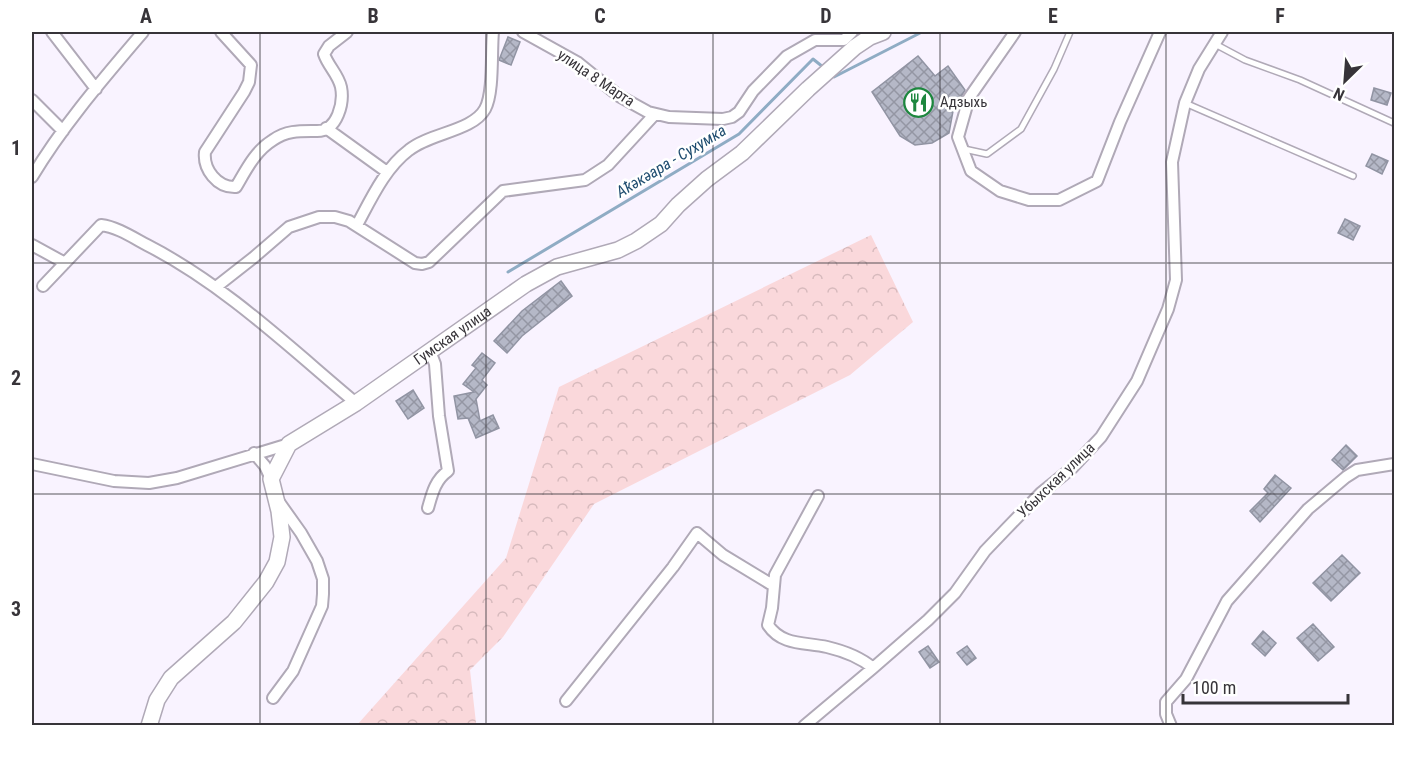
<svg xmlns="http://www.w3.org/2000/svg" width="1426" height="757" viewBox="0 0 1426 757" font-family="'Roboto Condensed',sans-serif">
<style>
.forest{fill:url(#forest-crowns)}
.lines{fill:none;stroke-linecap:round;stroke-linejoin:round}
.stream{stroke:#8facc4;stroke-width:3}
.building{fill:url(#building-cross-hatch);stroke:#9194a3;stroke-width:1.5}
.lane-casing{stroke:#b0a9b7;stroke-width:8}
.street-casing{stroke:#b0a9b7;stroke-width:14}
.secondary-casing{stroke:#b0a9b7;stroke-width:18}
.lane{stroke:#fff;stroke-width:5}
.street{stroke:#fff;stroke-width:10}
.secondary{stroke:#fff;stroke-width:15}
.grid{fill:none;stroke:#373439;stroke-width:1.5;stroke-opacity:0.55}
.labels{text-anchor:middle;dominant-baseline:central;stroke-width:5;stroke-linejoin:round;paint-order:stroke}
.street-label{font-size:15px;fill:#373439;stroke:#fff}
.poi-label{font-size:15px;fill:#373439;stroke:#fff;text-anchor:start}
.water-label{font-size:16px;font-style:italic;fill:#1e4c6f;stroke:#fff}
.neatline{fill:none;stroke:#373439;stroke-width:2}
.grid-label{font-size:20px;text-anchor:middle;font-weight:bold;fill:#373439}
</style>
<defs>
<pattern id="forest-crowns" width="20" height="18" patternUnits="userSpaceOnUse" patternTransform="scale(1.5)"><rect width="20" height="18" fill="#fad8db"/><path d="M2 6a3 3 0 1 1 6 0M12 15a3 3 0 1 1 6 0" fill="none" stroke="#d7babd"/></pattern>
<pattern id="building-cross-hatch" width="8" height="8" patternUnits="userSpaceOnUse" patternTransform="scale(1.5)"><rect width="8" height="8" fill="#b5b8c7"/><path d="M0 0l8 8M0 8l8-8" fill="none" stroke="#9496a3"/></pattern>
</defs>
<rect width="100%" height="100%" fill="#f9f3ff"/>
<path class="forest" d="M871,235l42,87 -63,53 -256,129 -91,133 -33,33 6,53 -2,2h-117l149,-167 53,-171z"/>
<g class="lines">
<path class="stream" d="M831,74l3,3 88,-45
M508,272l231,-138 74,-75 10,8"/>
</g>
<path class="building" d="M508,37l12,5 -9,23 -12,-5z
M918,56l17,20 13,-10 17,24 -12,21 -4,22 -17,10 -17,2 -15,-9 -28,-44z
M1374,88l17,5 -4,12 -16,-5z
M1372,154l16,7 -6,13 -16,-8z
M1345,219l15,7 -7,14 -15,-7z
M561,281l11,15 -50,40 -15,17 -13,-12 28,-30z
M482,353l13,10 -13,17 5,5 -11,14 4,22 13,-6 6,13 -23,10 -8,-20 -10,1 -4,-23 20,-4 -11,-8 13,-16 -4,-3z
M413,390l11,18 -16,11 -12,-18z
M1346,445l11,11 -14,14 -11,-10z
M1275,475l16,13 -31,34 -10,-11 18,-18 -4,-4z
M1342,555l18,18 -29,28 -18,-18z
M1313,624l21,23 -16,14 -21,-23z
M1263,631l13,12 -11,13 -13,-12z
M928,646l11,16 -9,6 -11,-16z
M967,646l9,12 -9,7 -10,-12z"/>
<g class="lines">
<defs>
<path id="lane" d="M1215,44l30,16 55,20 94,43
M1185,103l168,73
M964,149l23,5 34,-25 33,-60 16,-37"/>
<path id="street" d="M52,32l44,57
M221,32l30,33 -2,17 -5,10 -39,60c-2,17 12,36 31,35 10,-17 19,-36 37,-47 14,-10 28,-9 44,-9 21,0 27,-29 24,-44 -3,-13 -13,-21 -17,-33l5,-8 18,-14
M523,32l54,30 42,34 29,16 21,5 54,2 9,-2 7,-5 14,-21 34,-35 28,-16h29l8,-8
M1015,32l-46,66 -11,39 13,34 29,20 29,9h30l38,-19 23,-59 40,-90
M32,100l31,31
M326,128l61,44
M32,177c31,-52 72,-99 111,-145
M357,225c14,-26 28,-57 52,-75 21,-17 64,-19 76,-41 9,-16 6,-58 8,-77
M32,245l33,18
M43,286l58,-61c16,2 31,12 46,20 78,40 142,102 209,158
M216,287l37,-29 36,-31 30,-10h16l14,4 66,42 7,1 7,-2 74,-71 82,-11 23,-15 47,-51
M254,453l11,13 6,13
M32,464l82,17 35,2 28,-5 112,-34
M818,496l-43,79 -3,33 -4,17c14,21 37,17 59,22 17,4 33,10 46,21
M428,508c4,-14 7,-28 20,-37l-9,-55 -4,-52 -5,-13
M273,698l20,-27 29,-65 1,-12v-15l-6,-18 -16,-28 -22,-31
M566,701l107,-134 24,-34 26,22 51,31
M804,726l69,-58 55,-48 27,-27 30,-42 22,-23 34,-35 31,-25 29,-31 36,-56 31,-72 8,-29 -4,-118 13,-59 14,-34 23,-37
M1171,726l-5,-12v-12l20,-23 41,-78 81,-92 38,-32 11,-7 37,-6"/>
<g id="secondary">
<path id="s1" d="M149,726l8,-26 14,-22 63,-56 32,-40 11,-20 5,-25 -3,-26 -8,-32 18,-35 67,-41 170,-119 31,-17 61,-17 18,-9 25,-17 17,-19 29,-26 35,-26 66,-64 47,-42 15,-10 13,-5"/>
</g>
</defs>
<use href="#lane" class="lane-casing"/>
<use href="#street" class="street-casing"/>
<use href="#secondary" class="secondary-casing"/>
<use href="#lane" class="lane"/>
<use href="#street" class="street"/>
<use href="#secondary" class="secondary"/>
</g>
<path class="grid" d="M260,32v694M486,32v694M713,32v694M940,32v694M1166,32v694M32,263h1362M32,494h1362"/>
<defs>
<symbol id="restaurant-ring" viewBox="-11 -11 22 22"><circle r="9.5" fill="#fff" stroke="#1d873e" stroke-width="1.5"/><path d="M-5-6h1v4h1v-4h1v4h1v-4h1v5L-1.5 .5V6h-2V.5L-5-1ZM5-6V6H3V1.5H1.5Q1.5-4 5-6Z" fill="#1d873e"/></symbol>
</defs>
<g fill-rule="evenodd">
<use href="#restaurant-ring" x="902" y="86" width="33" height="33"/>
</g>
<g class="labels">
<g class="street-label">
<text transform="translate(596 78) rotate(34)">улица 8 Марта</text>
<text stroke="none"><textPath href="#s1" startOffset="532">Гумская улица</textPath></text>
<text transform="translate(1056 480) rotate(-44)">Убыхская улица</text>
</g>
<g class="poi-label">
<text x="940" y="102">Адзыхь</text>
</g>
<g class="water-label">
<text transform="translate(671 161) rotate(-31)">Аҟәкәара - Сухумка</text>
</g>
</g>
<rect width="1426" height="757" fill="none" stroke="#ffffff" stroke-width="66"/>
<g transform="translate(1345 81) rotate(205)" stroke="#ffffff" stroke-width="4.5" paint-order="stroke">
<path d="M0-4.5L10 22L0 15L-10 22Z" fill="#373439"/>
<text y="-9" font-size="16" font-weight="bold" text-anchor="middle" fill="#373439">N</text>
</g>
<path d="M1183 694v9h165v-9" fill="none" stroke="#373439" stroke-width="3"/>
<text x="1192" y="694" font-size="18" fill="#373439" stroke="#ffffff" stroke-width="4.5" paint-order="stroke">100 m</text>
<rect x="33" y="33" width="1360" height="691" class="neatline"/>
<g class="grid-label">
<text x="146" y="23">A</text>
<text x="373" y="23">B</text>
<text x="600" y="23">C</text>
<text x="826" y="23">D</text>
<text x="1053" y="23">E</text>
<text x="1280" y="23">F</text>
<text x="16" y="155">1</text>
<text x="16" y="385">2</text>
<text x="16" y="616">3</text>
</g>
</svg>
